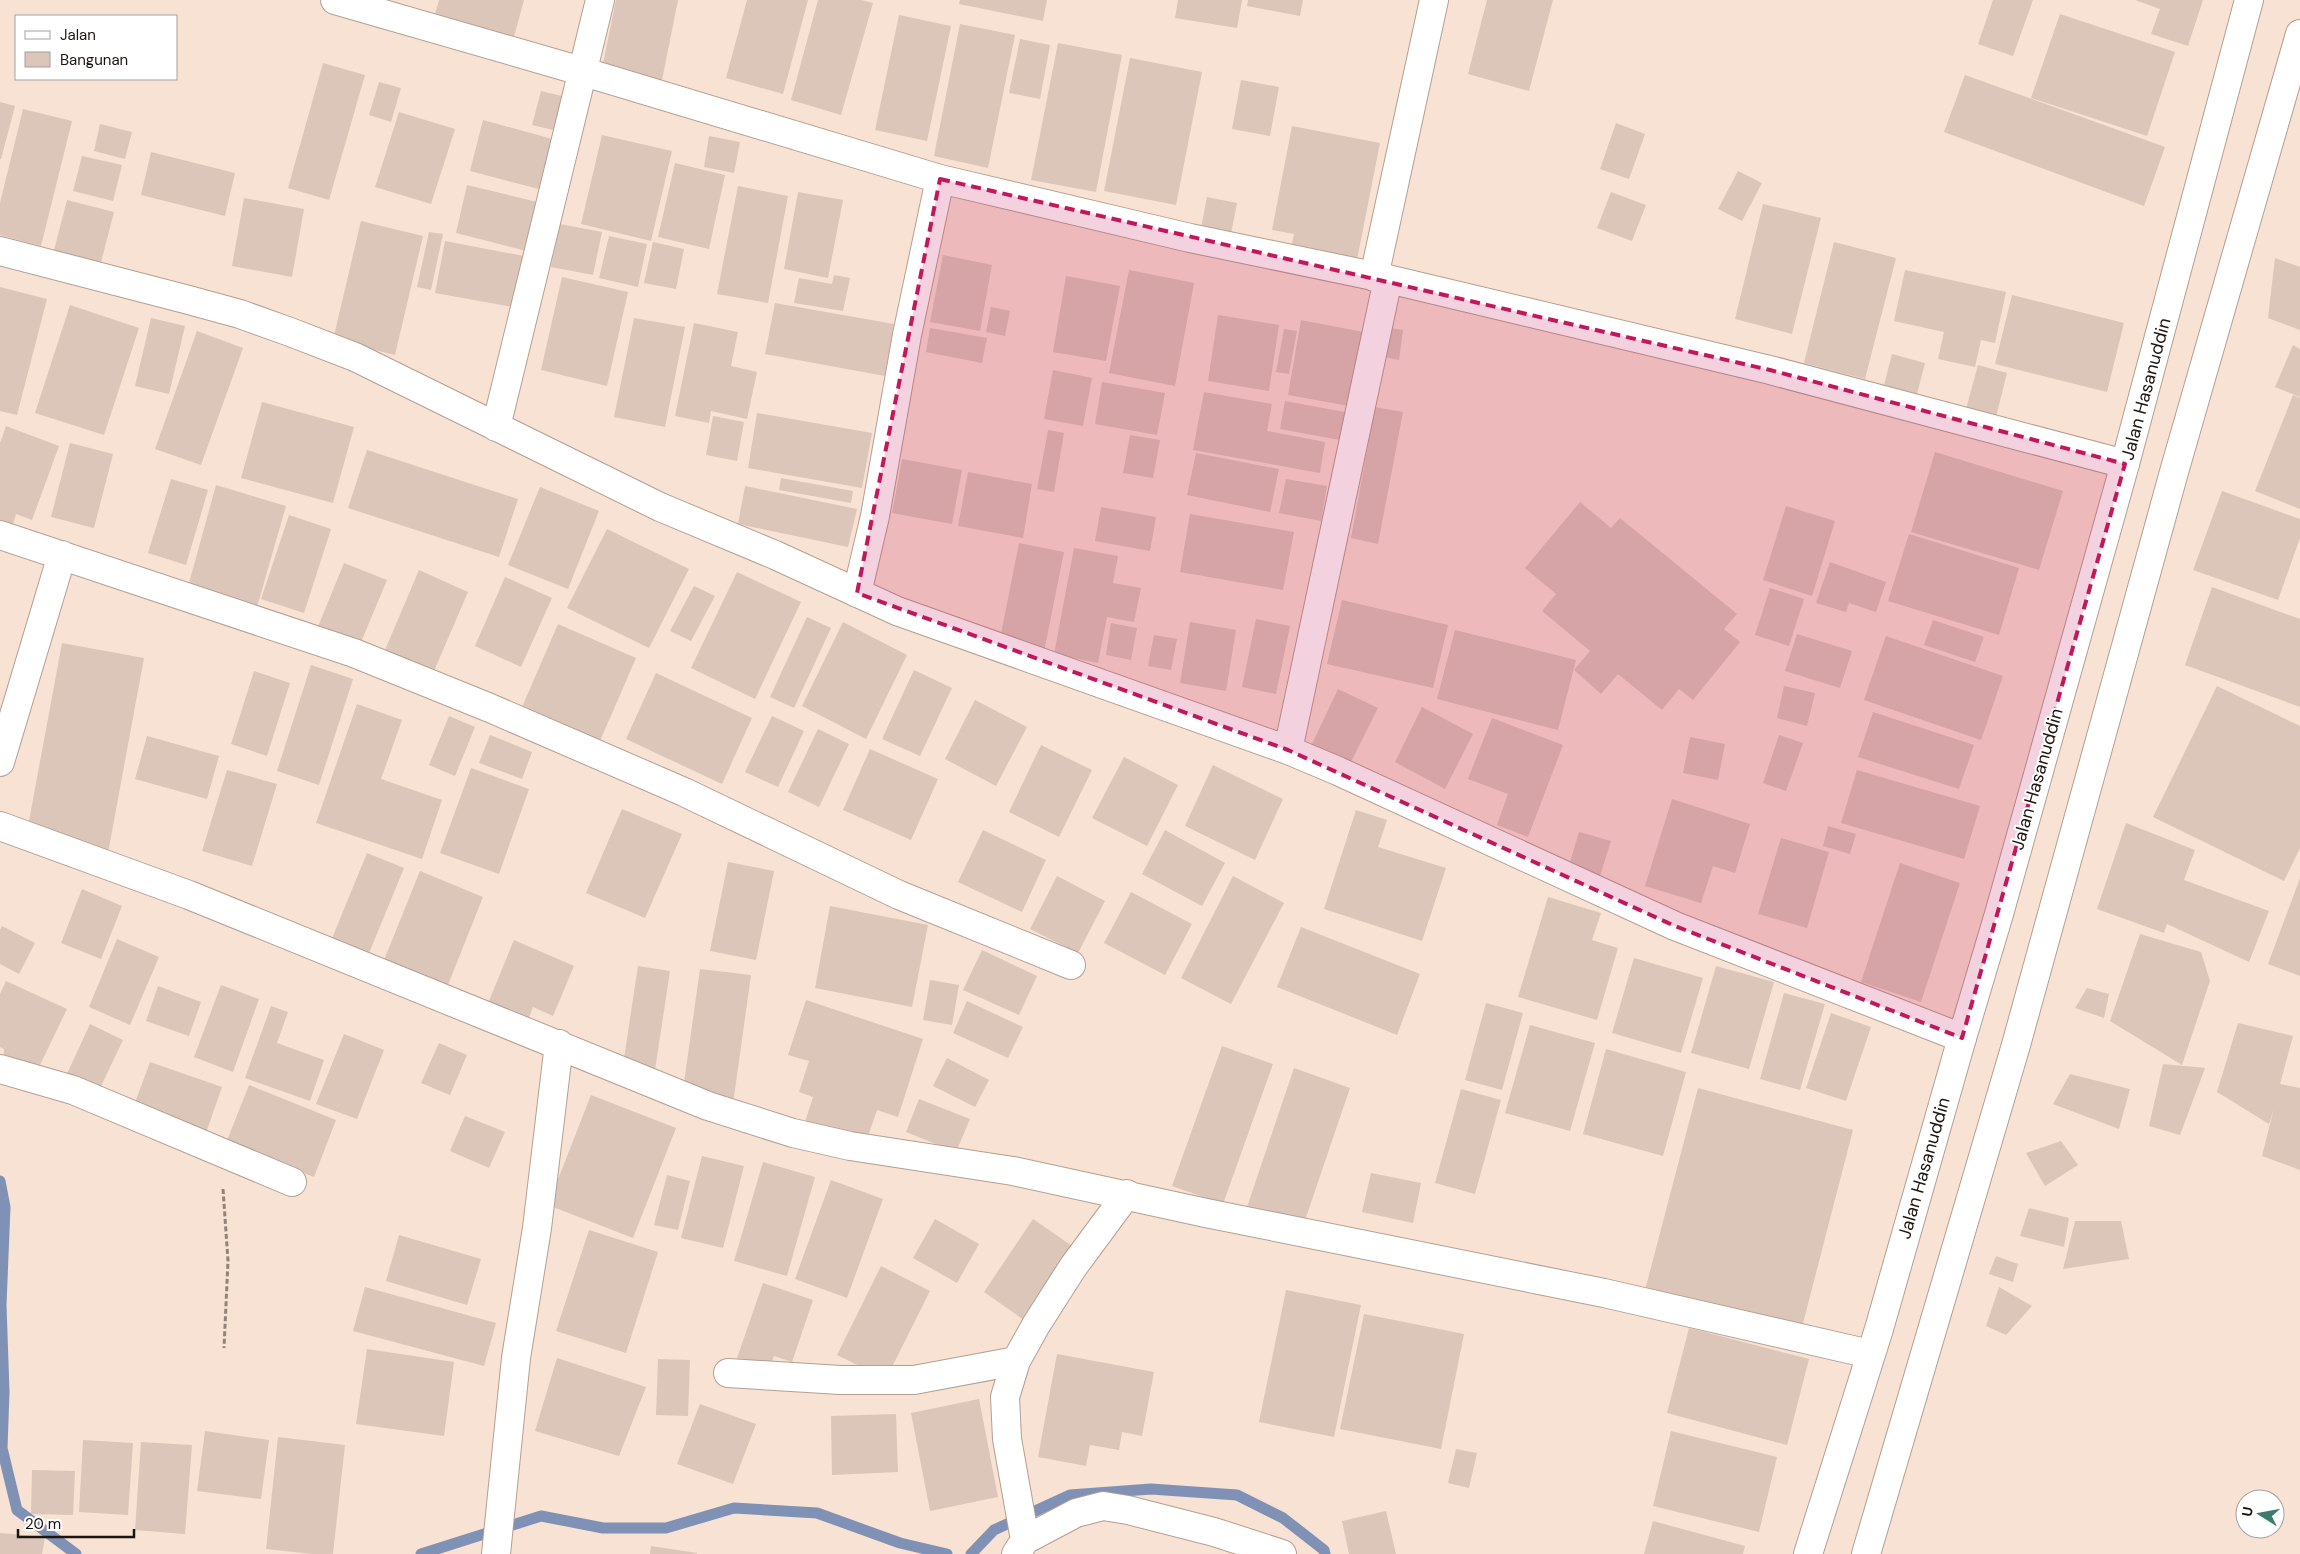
<svg xmlns="http://www.w3.org/2000/svg" width="2300" height="1554" viewBox="0 0 2300 1554" font-family="'DM Sans',sans-serif">
<style>
.lines{fill:none;stroke-linecap:round;stroke-linejoin:round}
.stream{stroke:#7f91b4;stroke-width:11}
.building{fill:#dbc6b9}
.street-casing{stroke:#b49f92;stroke-width:30}
.secondary-casing{stroke:#b49f92;stroke-width:30}
.path{stroke:#928379;stroke-width:3;stroke-dasharray:5 2.5;stroke-linecap:butt}
.street{stroke:#fff;stroke-width:28}
.secondary{stroke:#fff;stroke-width:28}
.marked{fill:#c2185b;fill-opacity:0.2;stroke:#c2185b;stroke-width:4;stroke-dasharray:10 6;stroke-linejoin:round}
.labels{text-anchor:middle;dominant-baseline:central;stroke-width:4;stroke-linejoin:round;paint-order:stroke}
.street-label{font-size:18px;fill:#1b140f;stroke:#fff}
</style>
<rect width="100%" height="100%" fill="#f8e2d4"/>
<g class="lines">
<path class="stream" d="M0,1181l5,26 -4,98 3,87 -2,56 15,62 59,44
M421,1554l120,-38 62,12h63l68,-20 83,5 83,30 47,11
M971,1554l23,-24 76,-35 81,-6 86,6 46,23 41,32 1,4"/>
</g>
<path class="building" d="M439,0h85l-12,44 -79,-23z
M616,0h62l-17,85 -60,-12z
M747,0h61l-25,94 -57,-16z
M818,0h43l12,3 -32,112 -50,-15z
M960,0h87l-4,21 -84,-17z
M1178,0h64l-5,28 -62,-10z
M1248,0h55l-3,16 -53,-10z
M1487,0h66l-24,91 -61,-17z
M1993,0h40l-20,56 -35,-12z
M2135,0h68l-15,46 -37,-12 9,-25z
M2060,14l115,38 -28,84 -116,-38z
M899,15l52,11 -24,115 -52,-11z
M960,24l55,11 -27,133 -54,-12z
M1020,39l30,6 -10,54 -31,-6z
M1058,43l64,12 -26,137 -65,-12z
M1130,58l72,14 -26,133 -72,-14z
M323,63l42,12 -36,125 -41,-12z
M1965,75l200,72 -21,59 -200,-74z
M1241,80l38,7 -9,49 -38,-7z
M379,82l22,6 -10,34 -22,-7z
M541,91l37,9 -8,34 -38,-9z
M0,102l15,4 -14,53h-1z
M23,109l49,12 -31,125 -41,-11v-32z
M399,112l56,17 -24,75 -56,-17z
M483,120l84,23 -13,50 -84,-22z
M1616,123l29,11 -16,45 -29,-10z
M100,124l32,8 -7,27 -31,-8z
M1292,126l88,17 -24,122 -66,-13 4,-18 -22,-4z
M602,135l70,16 -21,90 -70,-17z
M709,136l31,6 -6,31 -30,-6z
M151,152l84,21 -10,43 -84,-21z
M82,156l40,9 -9,36 -40,-10z
M675,163l50,12 -16,74 -51,-12z
M1738,171l24,12 -20,38 -24,-12z
M467,185l83,20 -12,49 -82,-21z
M738,186l50,10 -20,107 -51,-9z
M798,192l45,8 -15,78 -44,-9z
M1611,192l35,13 -14,36 -35,-13z
M1207,197l30,6 -6,31 -30,-6z
M244,198l60,11 -12,68 -60,-11z
M67,200l47,12 -15,58 -47,-12z
M1763,204l58,14 -29,116 -57,-15z
M361,221l62,15 -28,119 -62,-15z
M560,224l42,8 -9,43 -42,-8z
M429,232l14,2 -12,56 -14,-3z
M609,236l38,8 -9,43 -39,-9z
M445,241l84,16 -10,51 -84,-15z
M653,242l31,7 -8,40 -32,-6z
M1834,242l62,16 -31,121 -61,-16z
M943,255l49,10 -12,66 -50,-9z
M2275,258l25,9v63l-32,-12z
M1129,270l65,13 -19,103 -66,-13z
M1905,270l101,22 -11,51 -14,-3 -6,27 -37,-8 6,-27 -50,-11z
M834,275l16,3 -7,33 -49,-8 5,-25 33,6z
M1066,276l54,10 -14,75 -53,-9z
M562,277l66,15 -21,94 -66,-16z
M0,287l47,12 -30,116 -17,-4z
M2012,295l112,28 -17,69 -112,-28z
M775,303l119,21 -9,52 -120,-22z
M70,305l69,23 -35,107 -69,-22z
M991,307l19,4 -5,25 -19,-4z
M1218,315l61,10 -10,66 -61,-10z
M151,318l34,8 -16,68 -34,-8z
M634,318l51,9 -20,100 -51,-10z
M1301,320l62,12 -14,74 -61,-11z
M694,323l44,9 -7,34 26,6 -10,47 -36,-8 -2,12 -34,-7z
M1384,327l19,3 -4,30 -20,-4z
M930,328l57,10 -5,25 -56,-11z
M1284,329l13,2 -8,43 -13,-2z
M197,331l46,17 -42,117 -46,-16z
M2293,345l7,4v48l-25,-10z
M1892,354l33,9 -8,31 -33,-9z
M1978,365l29,8 -11,44 -30,-8z
M1053,370l39,8 -9,48 -39,-7z
M1102,382l63,11 -8,42 -62,-11z
M1204,392l68,12 -5,27 58,11 -5,31 -127,-23z
M2293,395l7,3v111l-45,-18z
M1285,401l65,12 -5,28 -65,-12z
M262,402l92,25 -21,76 -92,-25z
M1375,407l28,5 -25,132 -27,-6z
M757,413l115,20 -10,55 -114,-20z
M713,416l31,6 -7,39 -31,-6z
M6,426l53,20 -27,74 -16,-6 -7,23 -9,-3v-91z
M1048,430l16,3 -10,59 -17,-3z
M1130,435l30,5 -7,38 -30,-5z
M70,443l43,11 -19,74 -43,-11z
M367,450l151,49 -19,58 -151,-49z
M1935,452l128,39 -24,79 -128,-38z
M1196,453l83,16 -9,43 -83,-17z
M902,459l60,11 -10,54 -60,-11z
M968,472l64,12 -9,54 -65,-12z
M781,478l72,13 -2,12 -72,-13z
M171,479l37,11 -22,75 -38,-12z
M1286,479l41,7 -6,35 -42,-8z
M216,485l70,21 -31,108 -69,-20z
M745,486l112,23 -9,38 -110,-23z
M540,487l59,24 -31,78 -60,-24z
M2222,491l78,28v19l-22,62 -85,-30z
M1580,502l31,26 9,-10 117,96 -13,15 16,13 -47,58 -14,-11 -17,21 -44,-36 -17,20 -27,-24 16,-19 -48,-40 14,-17 -31,-26z
M1786,506l49,15 -23,75 -49,-16z
M1101,507l55,10 -6,34 -55,-10z
M1190,514l104,18 -11,58 -103,-18z
M289,515l42,14 -27,84 -43,-14z
M607,529l82,40 -40,79 -82,-40z
M1909,534l110,34 -20,67 -111,-34z
M1019,543l45,9 -20,100 -45,-8z
M1074,548l44,8 -5,27 28,5 -7,34 -27,-5 -9,46 -44,-9z
M1830,562l56,20 -10,30 -27,-9 -3,9 -30,-9z
M344,563l43,17 -28,67 -42,-18z
M419,570l49,22 -37,86 -49,-21z
M737,572l64,30 -46,97 -64,-31z
M505,577l47,21 -31,69 -46,-21z
M694,586l21,10 -24,45 -21,-10z
M2212,587l88,32v88l-115,-42z
M1770,588l34,11 -15,47 -34,-11z
M1342,600l106,25 -15,63 -106,-24z
M807,617l24,11 -37,80 -24,-11z
M1256,619l34,7 -14,68 -34,-7z
M1933,620l51,17 -9,25 -51,-17z
M843,622l64,33 -41,84 -64,-33z
M1190,622l46,8 -10,61 -46,-8z
M1111,623l26,5 -6,32 -25,-5z
M558,624l78,34 -36,83 -78,-34z
M1455,630l121,30 -18,70 -121,-31z
M1797,634l55,17 -12,37 -55,-17z
M1154,635l23,4 -6,31 -23,-4z
M1886,636l117,40 -22,64 -117,-40z
M62,643l82,15 -38,206 -82,-16z
M311,665l42,14 -34,106 -42,-14z
M914,670l38,18 -32,68 -38,-17z
M254,671l36,12 -23,73 -36,-12z
M656,673l96,45 -30,66 -96,-45z
M1784,686l31,7 -8,33 -30,-8z
M2217,686l83,40v122l-16,33 -131,-64z
M1338,689l40,19 -28,56 -39,-18z
M975,700l52,27 -31,59 -51,-27z
M357,704l45,16 -21,59 61,21 -20,59 -106,-36z
M1422,707l51,27 -28,55 -50,-27z
M1873,712l101,33 -15,44 -101,-32z
M449,716l26,11 -20,49 -26,-11z
M772,716l32,15 -26,56 -33,-15z
M1492,718l71,27 -35,92 -31,-12 11,-31 -40,-15z
M818,729l31,15 -30,63 -31,-15z
M490,735l42,17 -10,27 -43,-16z
M1779,735l24,8 -17,48 -23,-8z
M147,736l72,20 -12,43 -72,-20z
M1690,737l35,7 -7,36 -35,-7z
M1041,745l51,25 -33,67 -50,-25z
M870,749l68,30 -27,61 -68,-30z
M1124,757l54,28 -31,61 -55,-28z
M1213,765l70,34 -28,61 -70,-34z
M471,768l58,21 -30,85 -59,-21z
M227,770l50,14 -25,82 -50,-15z
M1857,770l123,36 -16,53 -123,-36z
M1672,799l78,25 -15,49 -22,-7 -12,37 -56,-17z
M622,809l60,25 -37,84 -59,-25z
M1356,810l31,10 -9,27 68,21 -24,73 -98,-32z
M2126,823l69,27 -11,30 85,31 -20,51 -82,-38 -3,9 -67,-24z
M1828,826l28,8 -6,20 -27,-8z
M983,830l63,30 -24,52 -64,-30z
M1165,830l60,33 -23,43 -60,-32z
M1579,832l32,9 -12,38 -31,-10z
M1781,838l48,14 -22,76 -49,-14z
M367,853l37,15 -39,95 -37,-15z
M728,862l46,9 -18,89 -46,-9z
M1900,863l60,20 -39,119 -60,-20z
M420,871l63,26 -39,98 -64,-25z
M1057,876l48,25 -27,52 -48,-24z
M1233,876l51,27 -53,101 -50,-26z
M2300,878v98l-32,-12z
M82,889l40,17 -21,53 -40,-16z
M1131,892l61,32 -27,51 -61,-32z
M1548,897l53,16 -9,27 26,8 -21,72 -79,-23z
M830,906l98,19 -16,82 -97,-19z
M2,926l33,17 -16,31 -19,-10v-34z
M1301,927l119,47 -23,61 -120,-48z
M2140,934l61,18 9,29 -28,84 -72,-44z
M117,939l42,18 -29,68 -41,-18z
M514,940l60,26 -21,50 -20,-9 -7,18 -40,-17z
M982,950l55,26 -18,39 -56,-25z
M1634,958l69,20 -22,75 -69,-20z
M638,966l32,5 -15,99 -32,-5z
M1716,966l58,16 -25,87 -58,-16z
M700,969l51,6 -19,136 -51,-7z
M930,980l29,5 -7,40 -29,-5z
M6,981l61,28 -28,58 -14,-6 -8,7 -14,-5 1,-14 -4,-2v-53z
M221,985l38,14 -26,73 -39,-15z
M158,986l43,16 -12,34 -43,-15z
M2087,988l22,6 -5,24 -29,-10z
M1784,993l41,11 -25,86 -40,-11z
M806,1000l117,39 -25,78 -21,-7 -11,32 -61,-20 8,-25 -14,-5 10,-31 -21,-6z
M967,1001l56,26 -15,31 -55,-25z
M1486,1003l37,10 -21,77 -37,-10z
M271,1006l17,6 -11,31 47,17 -14,41 -65,-23z
M1831,1013l40,14 -25,74 -40,-13z
M2238,1023l55,13 -13,48 20,4v82l-38,-14 12,-48 -5,16 -52,-32z
M90,1024l33,16 -32,67 -32,-16z
M1530,1025l65,18 -25,88 -65,-18z
M344,1034l40,16 -27,69 -41,-15z
M439,1043l28,12 -17,40 -29,-12z
M1222,1046l51,18 -50,140 -51,-18z
M1606,1049l80,23 -23,84 -80,-22z
M947,1058l42,22 -14,27 -42,-21z
M150,1062l72,25 -16,46 -73,-25z
M2163,1064l42,4 -25,67 -31,-9z
M1294,1068l56,20 -50,147 -56,-19z
M2070,1074l60,15 -11,40 -66,-25z
M249,1085l87,35 -22,57 -88,-34z
M1698,1088l155,42 -53,205 -156,-41z
M1461,1089l40,11 -26,94 -40,-11z
M591,1095l85,33 -43,110 -85,-33z
M919,1099l51,20 -14,33 -50,-20z
M465,1116l40,16 -16,36 -39,-17z
M2061,1141l17,24 -33,21 -19,-33z
M702,1156l42,10 -21,82 -42,-10z
M763,1162l52,15 -28,99 -53,-15z
M1371,1173l50,10 -8,40 -51,-11z
M667,1175l23,6 -12,49 -24,-5z
M831,1180l52,19 -36,99 -52,-19z
M2029,1208l40,10 -5,29 -44,-11z
M935,1219l44,25 -22,39 -44,-25z
M1033,1219l48,33 -50,73 -47,-33z
M2075,1221h46l8,38 -66,10z
M589,1230l69,22 -32,101 -70,-22z
M399,1235l82,24 -14,46 -81,-24z
M1996,1256l22,8 -5,18 -24,-8z
M881,1266l49,25 -44,88 -49,-24z
M763,1283l50,17 -21,62 -18,-6 -5,13 -32,-11z
M365,1287l131,36 -12,43 -131,-35z
M1999,1287l33,19 -26,29 -20,-9z
M1286,1290l75,15 -27,132 -75,-15z
M1364,1314l100,20 -23,115 -101,-20z
M1689,1328l120,31 -22,86 -120,-32z
M367,1349l87,13 -10,74 -88,-12z
M1057,1354l97,18 -12,64 -20,-4 -3,18 -29,-5 -4,21 -48,-9z
M557,1358l89,29 -27,69 -84,-25z
M658,1359l32,1 -2,56 -32,-1z
M979,1399l19,98 -68,14 -19,-98z
M700,1404l56,20 -23,60 -56,-20z
M896,1414l2,58 -66,3 -1,-59z
M205,1431l64,9 -8,59 -64,-8z
M1671,1431l106,26 -18,75 -106,-26z
M278,1437l67,8 -12,109h-21l-46,-5z
M83,1440l50,3 -5,72 -49,-3z
M141,1442l51,3 -7,89 -50,-4z
M1456,1449l21,4 -8,35 -21,-5z
M32,1470l43,1 -2,44 -42,-1z
M1386,1511l10,43h-47l-7,-33z
M1653,1521l92,25 -2,8h-99z
M0,1533l45,4 -3,17h-42z
M651,1546l46,7v1h-47z"/>
<g class="lines">
<defs>
<path id="street" d="M335,0l246,71 359,108 250,59 198,41 382,91 355,94
M0,251l185,48 55,15 50,18 65,25 305,150 115,48 122,56 391,139 50,21 337,155 287,112
M1374,277l60,-277
M496,427l104,-427
M0,535l354,118 136,55 194,84 215,103 172,70
M857,593l18,-77 32,-181 33,-156
M1288,750l100,-471
M0,762l62,-207
M0,826l189,69 519,211 85,27 57,13 163,25 193,42 398,80 266,61
M0,1069l73,21 219,92
M728,1373l112,7h74l102,-19
M1025,1540l-18,-101 -2,-42 11,-36 20,-36 37,-58 54,-73
M496,1554l20,-196 21,-130 22,-184
M1016,1554l9,-14 51,-27 27,-7 25,4 86,22 68,22"/>
<path id="secondary" d="M1808,1554l71,-225 83,-291 37,-124 126,-450 124,-464
M1866,1554l150,-509 158,-573 126,-438"/>
</defs>
<use href="#street" class="street-casing"/>
<use href="#secondary" class="secondary-casing"/>
<path class="path" d="M223,1189l5,72 -4,87"/>
<use href="#street" class="street"/>
<use href="#secondary" class="secondary"/>
</g>
<path class="marked" d="M940,179l830,191 355,94 -163,574 -287,-112 -387,-176 -431,-157z"/>
<g class="labels">
<g class="street-label">
<text transform="translate(2146 389) rotate(-75)">Jalan Hasanuddin</text>
<text transform="translate(2037 779) rotate(-74)">Jalan Hasanuddin</text>
<text transform="translate(1924 1168) rotate(-74)">Jalan Hasanuddin</text>
</g>
</g>
<rect x="15" y="15" width="162" height="65" fill="#ffffff" stroke="#a4a19f"/>
<rect x="25" y="31" width="25" height="8" fill="#ffffff" stroke="#a4a19f"/>
<text x="60" y="40" font-size="15" fill="#1b140f">Jalan</text>
<rect x="25" y="52" width="25" height="15" fill="#dbc6b9" stroke="#a4a19f"/>
<text x="60" y="65" font-size="15" fill="#1b140f">Bangunan</text>
<g transform="translate(2260 1514) rotate(281)"><circle r="24" fill="#ffffff" stroke="#a4a19f"/>
<path d="M0-4L9 19L0 12L-9 19Z" fill="#3a7d6d"/>
<text y="-8" font-size="14" font-weight="bold" text-anchor="middle" fill="#1b140f">U</text>
</g>
<path d="M18 1529v8h116v-8" fill="none" stroke="#1b140f" stroke-width="2.5"/>
<text x="25" y="1529" font-size="15" fill="#1b140f" stroke="#ffffff" stroke-width="4" paint-order="stroke">20 m</text>
</svg>
